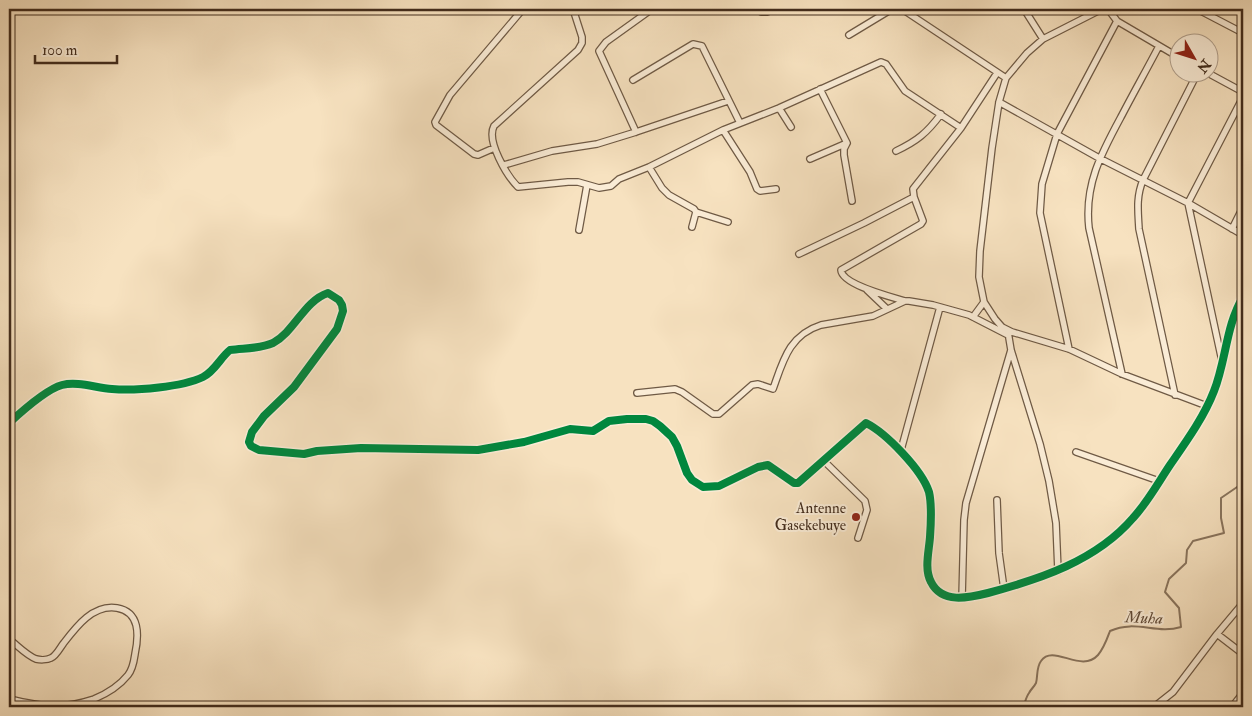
<svg xmlns="http://www.w3.org/2000/svg" width="1252" height="716" viewBox="0 0 1252 716" font-family="'IM FELL Double Pica',serif">
<style>
.lines{fill:none;stroke-linecap:round;stroke-linejoin:round}
.stream{stroke:#89745d;stroke-width:2}
.minor-casing{stroke:#6f5a45;stroke-width:8}
.minor{stroke:#faecd6;stroke-width:5.5}
.cycleway-casing{stroke:#faecd6;stroke-width:11}
.cycleway{stroke:#00873e;stroke-width:8}
.poi-dot{fill:#8f2418;stroke:#faecd6;stroke-width:2}
.labels{text-anchor:middle;dominant-baseline:central;stroke-width:4;stroke-linejoin:round;paint-order:stroke}
.poi-label{font-size:15px;fill:#422c1c;stroke:#faecd6;text-anchor:end}
.water-label{font-size:16px;font-style:italic;fill:#604a37;stroke:#faecd6}
</style>
<rect width="100%" height="100%" fill="#f7e2c0"/>
<filter id="stains"><feTurbulence type="fractalNoise" baseFrequency=".004" numOctaves="4"/><feColorMatrix values="0 0 0 0 .2 0 0 0 0 .09 0 0 0 0 .02 0 0 0 .5 -.17"/></filter>
<radialGradient id="worn" r=".72"><stop offset=".6" stop-color="#630" stop-opacity="0"/><stop offset="1" stop-color="#630" stop-opacity=".3"/></radialGradient>
<g class="lines">
<path class="stream" d="M1023,707c2,-4 3,-10 6,-14 2,-4 5,-6 7,-10 2,-7 0,-15 5,-22 12,-18 40,13 57,-6 6,-7 9,-16 12,-24 26,-12 46,4 71,-4l-2,-19 -14,-16 4,-13 17,-16 1,-13 6,-9 31,-8 -3,-15v-20l22,-15"/>
<defs>
<path id="minor" d="M573,9l9,28v6l-4,7 -84,76c-8,15 13,50 24,61l50,-5h10l21,6 12,-2 8,-7 30,-12 74,-37 56,-22 102,-46 5,2 19,27 56,37
M759,9l2,3h6l8,-3
M902,9l104,69
M1024,9l19,30
M1102,9l-59,30 -16,14 -21,25 -7,24 -7,46 -12,103 -1,26 5,25 11,17 7,8 10,5 57,17 53,25 85,32
M1108,9l9,12 63,37
M1197,9l46,24
M849,35l43,-26
M1206,72l37,20
M633,80l60,-36 9,2 38,77
M820,89l27,54 -3,6v6l8,46
M999,102l100,56 89,45 55,32
M779,108l12,19
M723,130l27,42 7,17 3,2 16,-2
M636,132l-37,-81 7,-9 46,-33
M494,148l-16,7 -4,-1 -38,-29 -1,-3 15,-27 73,-86
M896,151c21,-10 31,-18 45,-37
M810,159l37,-16
M504,165l48,-14 45,-7 39,-12 92,-31
M649,167l13,21 7,7 25,14 2,3 32,10
M692,227l4,-15
M1232,229l11,-22
M579,230l8,-45
M799,254l65,-31 50,-26
M867,290l20,19
M905,301c-13,-4 -63,-16 -64,-31l80,-46 2,-3 -9,-24 -1,-8 48,-61 36,-55
M973,317l11,-15
M1008,332l3,18 29,94 9,37 7,42 2,48
M1069,349l-29,-136 2,-29 15,-50 60,-113
M1222,361l-34,-158 55,-106
M1122,374l-33,-146c-5,-44 13,-76 33,-113 12,-23 25,-46 37,-69
M637,393l38,-4 7,3 31,22h6l33,-29 6,-1 15,5c10,-28 16,-54 48,-64l52,-9 32,-15h4l24,4 36,10 39,20
M1175,395l-36,-166c-1,-18 -3,-32 4,-49l55,-108
M9,423c12,-11 38,-34 53,-38 16,-4 34,3 50,4 24,2 70,-2 91,-12 12,-6 17,-19 27,-27 15,-2 29,-1 43,-7 22,-12 31,-42 55,-50l11,7 3,5 1,6 -6,18 -43,58 -30,29 -12,16 -3,10 2,4 8,4 45,4 13,-3 44,-3 117,2 46,-8 46,-13 23,2 16,-10 18,-2h19l7,2 7,5 12,11 5,9 10,27 5,7 11,7 16,-1 39,-19 10,-2 26,18h4l68,-60c20,10 56,47 63,69 3,13 2,31 1,45 -1,14 -6,32 1,45 11,22 37,16 57,11 52,-14 108,-32 145,-75 14,-15 25,-35 37,-53 16,-23 34,-48 44,-74 12,-30 12,-66 29,-94
M901,450l39,-143
M1076,452l83,29
M824,461l41,40 2,9 -9,28
M997,500l2,53 5,36
M962,598l2,-78 2,-17 45,-153
M1217,634l26,20
M9,639c8,6 17,16 27,20 4,1 11,1 15,-1 5,-2 9,-10 12,-14 13,-17 30,-40 54,-36 23,4 22,27 18,46 -1,7 -2,15 -7,21 -8,10 -22,19 -34,24 -34,11 -51,8 -85,0
M1154,707l19,-15 44,-58 26,-31
M1232,707l11,-14"/>
</defs>
<use href="#minor" class="minor-casing"/>
<use href="#minor" class="minor"/>
<defs>
<path id="cycleway" d="M9,423c12,-11 38,-34 53,-38 16,-4 34,3 50,4 24,2 70,-2 91,-12 12,-6 17,-19 27,-27 15,-2 29,-1 43,-7 22,-12 31,-42 55,-50l11,7 3,5 1,6 -6,18 -43,58 -30,29 -12,16 -3,10 2,4 8,4 45,4 13,-3 44,-3 117,2 46,-8 46,-13 23,2 16,-10 18,-2h19l7,2 7,5 12,11 5,9 10,27 5,7 11,7 16,-1 39,-19 10,-2 26,18h4l68,-60c20,10 56,47 63,69 3,13 2,31 1,45 -1,14 -6,32 1,45 11,22 37,16 57,11 52,-14 108,-32 145,-75 14,-15 25,-35 37,-53 16,-23 34,-48 44,-74 12,-30 12,-66 29,-94"/>
</defs>
<use href="#cycleway" class="cycleway-casing"/>
<use href="#cycleway" class="cycleway"/>
</g>
<circle class="poi-dot" cx="856" cy="517" r="5"/>
<g class="labels">
<g class="poi-label">
<text x="846" y="508">Antenne<tspan x="846" dy="17">Gasekebuye</tspan></text>
</g>
<g class="water-label">
<text transform="translate(1144 618) rotate(2)">Muha</text>
</g>
</g>
<rect width="1252" height="716" fill="none" stroke="#f7e2c0" stroke-width="30"/>
<rect x="10" y="10" width="1232" height="696" fill="none" stroke="#422c1c" stroke-width="2.5"/>
<rect x="15" y="15" width="1222" height="686" fill="none" stroke="#422c1c"/>
<g transform="translate(1194 58) rotate(129)"><circle r="24" fill="#faecd6" stroke="#b09f8c"/>
<path d="M0-4L9 19L0 12L-9 19Z" fill="#8f2418"/>
<text y="-8" font-size="14" font-weight="bold" text-anchor="middle" fill="#422c1c">N</text>
</g>
<path d="M35 55v8h82v-8" fill="none" stroke="#422c1c" stroke-width="2.5"/>
<text x="42" y="55" font-size="15" fill="#422c1c" stroke="#faecd6" stroke-width="4" paint-order="stroke">100 m</text>
<rect width="100%" height="100%" filter="url(#stains)"/>
<rect width="100%" height="100%" fill="url(#worn)"/>
</svg>
